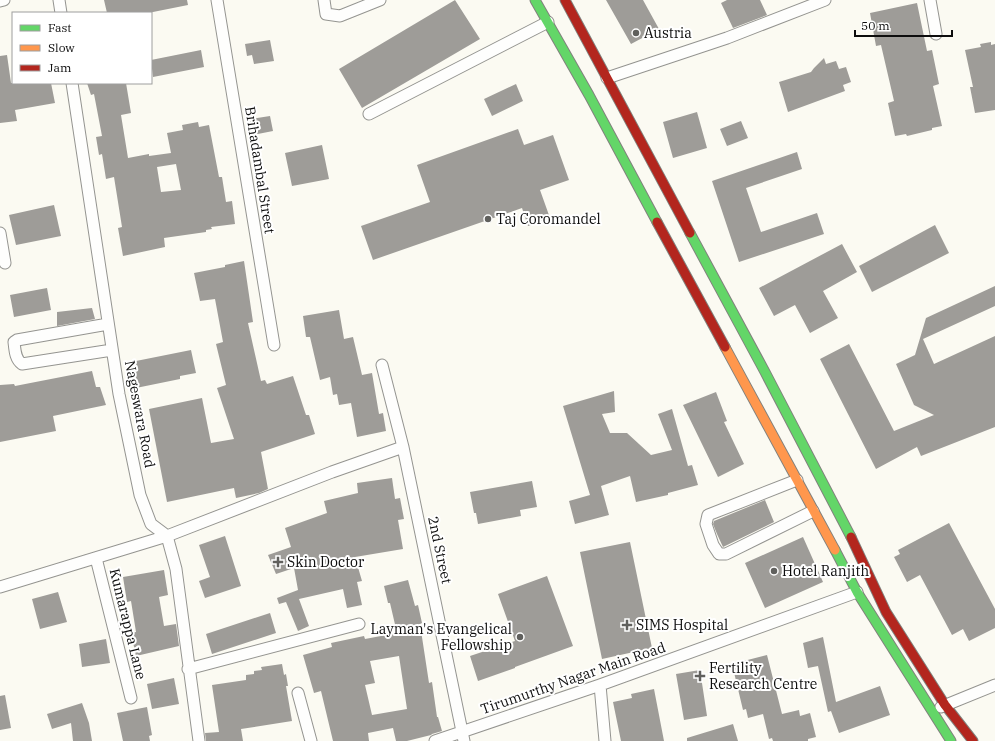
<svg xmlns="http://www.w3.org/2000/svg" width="995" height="741" viewBox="0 0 995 741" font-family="'IBM Plex Serif',serif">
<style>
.building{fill:#9e9c98;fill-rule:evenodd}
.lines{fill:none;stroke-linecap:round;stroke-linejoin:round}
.street-casing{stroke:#949490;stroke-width:13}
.fast-casing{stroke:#81817d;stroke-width:11}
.slow-casing{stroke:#81817d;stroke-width:11}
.jam-casing{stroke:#81817d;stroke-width:11}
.street{stroke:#fefefd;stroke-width:11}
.fast{stroke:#63d668;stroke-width:9}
.slow{stroke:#ff974d;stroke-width:9}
.jam{stroke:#b3261e;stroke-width:9}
.poi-dot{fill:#60605d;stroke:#fff;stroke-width:1.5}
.labels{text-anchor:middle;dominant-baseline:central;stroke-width:4;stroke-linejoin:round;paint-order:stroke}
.poi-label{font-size:14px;fill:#0d0d0d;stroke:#fff;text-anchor:start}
.street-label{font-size:14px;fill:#0d0d0d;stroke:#fff}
</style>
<rect width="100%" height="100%" fill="#fbfaf2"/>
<path class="building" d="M104,0h83l1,5 -40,8h-41z
M455,0l25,39 -118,69 -23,-39z
M606,0h37l16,29 -28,15z
M727,0h33l7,15 -34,13 -12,-25z
M917,3l10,48 5,-1 7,34 -6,2 9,40 -10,2v2l-25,6 -1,-2 -11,2 -7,-33 6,-2 -13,-56 -5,1 -6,-33z
M270,40l4,21 -20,3 -2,-9 -5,1 -2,-12z
M991,42v3l4,-1v66l-20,3 -5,-26h3l-8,-37 16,-3 -1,-3z
M201,50l3,17 -51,10 -2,-17z
M7,55l4,28h40l4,20 -40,7 2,11 -17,2v-67z
M824,58l2,6 10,-3 3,8 7,-2 5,15 -8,3 2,6 -57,21 -9,-30 32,-10 3,-4z
M87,83h39l5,30 -10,2 7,43 21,-4v2l22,-3 -4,-20 16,-3 -1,-5 16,-3 1,5 10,-2 10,52h3l4,25 6,-1 3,23 -24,3 1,2 -6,1v2l-42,6 1,9 -42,9 -5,-28 4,-1 -8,-50 -8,2 -4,-25 -3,1 -3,-18 6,-1 -8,-42 -3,1zM176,164l5,26 -20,2 -4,-25z
M516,84l7,17 -31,15 -8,-17z
M697,112l10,36 -34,10 -10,-36z
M270,116l3,15 -20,4 -3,-16z
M741,121l7,17 -21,8 -7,-17z
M518,129l6,16 29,-10 16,45 -29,10 10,28 -22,8 -6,-18 -149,52 -12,-34 69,-24 -13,-37z
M322,145l7,34 -37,7 -7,-33z
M797,152l5,17 -56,19 15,44 56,-19 7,21 -85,28 -27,-81z
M54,205l7,31 -45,9 -7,-30z
M935,225l14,28 -77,39 -13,-26z
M842,244l15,28 -34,19 15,27 -28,15 -15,-28 -21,11 -15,-28z
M244,261l9,61 -5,1 13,58 4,-1 2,4 26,-8 13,39h3l6,19 -54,18 7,37 -9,4 -23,5 -2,-10 -67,14 -18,-93 53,-11 9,45 23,-4 -17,-51 9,-3 -10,-41 7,-2 -8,-43 -15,2 -6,-28 31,-6v-2z
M995,286v20l-72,33 11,25 61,-28v91l-74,29 -4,-9 -41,22 -56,-110 29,-15 45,87 40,-16 -20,-10 -18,-41 19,-9 11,-37z
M47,288l4,22 -37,7 -4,-22z
M92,308l3,11 -38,7v-14z
M339,310l5,29 9,-2 9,38 10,-2 7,41 4,-1 3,18 -29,6 -6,-34 -12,2 -2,-11 -4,1 -3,-18 -10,3 -10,-43h-4l-3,-21z
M191,350l5,23 -16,3v3l-49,10 -5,-26z
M92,371l4,16h4l6,18 -53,11 3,15 -56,11v-57l14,-1 1,2z
M614,391l1,21 -13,2 8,19h17l24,22 21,-5 -14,-36 14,-5 16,57 4,-1 6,20 -30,8v2l-32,7 -6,-26 -29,10 8,29 -34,9 -6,-23 21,-6 -27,-89z
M716,392l11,29 -3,1 20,42 -26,13 -35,-72z
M392,478l3,21 5,-1 4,21 -6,1 5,29 -48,8 7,24 -5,1 5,23 -15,3 -4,-19 -44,10 10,27 -11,5 -12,-29 -7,2 -2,-6 21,-8 -4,-22 -18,6 -8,-19 23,-8 -6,-19 42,-15 -3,-12 34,-8 -1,-10z
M532,481l5,26 -17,3 1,6 -43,8 -2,-11h-2l-4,-21z
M765,500l9,22 -51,25 -6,-13 -4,-10 1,-3z
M949,523l46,86v19l-26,13 -6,-12 -11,6 -32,-60 -13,7 -13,-25 6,-3 -2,-4z
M225,536l16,50 -36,12 -6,-17 11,-4 -11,-32z
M803,537l20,45 -58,26 -20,-45z
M630,542l22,106 -50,11 -22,-107z
M164,570l4,25 -9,2 5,29 12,-2 3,22 -43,10 -5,-23 5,-1 -5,-31 -4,1 -4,-25z
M547,576l26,70 -58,21v1l-37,13 -8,-25 45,-15 -17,-47z
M408,580l7,26 3,-1 4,18 -2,1 9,59 3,-1 5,35h1l4,14 -10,3 -1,1 -24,6h-11l-3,-13 -25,5 1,8h-36l-12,-50 -7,2 -11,-38 29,-8 -1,-4 33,-7 1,3 32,-6 -7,-30h-2l-4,-17zM399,656l8,53 -35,6 -7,-30 10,-2 -5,-22z
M58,592l9,30 -27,7 -8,-30z
M270,613l6,20 -64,21 -6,-20z
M823,637l13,65 44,-16 10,29 -51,18 -8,-22 -3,1 -10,-46 -10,2 -5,-25z
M106,639l4,24 -28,4 -3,-23z
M767,655l15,59 17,-4 1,6 10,-3 6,24 -8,2v2h-35l-1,-3 -3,1 -6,-25 -15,4 -2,-9 -3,1 -11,-46z
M282,664l2,11 2,-1 2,12h-2l6,35 -51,8 2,12h-37l-1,-8 14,-1 -7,-47 34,-5v-5l8,-1v-3l8,-1 -1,-3z
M700,670l7,46 -23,4 -8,-46z
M174,678l5,26 -27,5 -5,-25z
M654,689l10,52h-43l-8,-39 19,-4 -1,-4z
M5,695l6,33 -11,2v-34z
M82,703l7,20 3,18h-19l-2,-18 -19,6 -5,-15z
M147,707l5,28 -3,1 1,5h-27l-6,-28z
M733,724l5,17h-51v-3z"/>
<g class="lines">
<defs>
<path id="street" d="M59,0l2,13
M217,0l57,345
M324,0l2,14 14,2 40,-16
M930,0l6,34
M0,1l4,-1
M607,78l120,-40 98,-38
M72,83l47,311 21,101 11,29 16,12 9,33 23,172
M369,114l179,-92
M0,233l5,30
M108,324l-91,16 -3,2c1,8 1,17 8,22l90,-14
M382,365l21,82 61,294
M797,480l-89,35 -2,9 7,21 6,9h7l87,-43
M96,558l35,140
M0,587l167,-51 165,-64 71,-25
M188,669l171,-45
M600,685l5,56
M298,693l13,48
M941,707l54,-22
M435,741l165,-56 257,-93"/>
<path id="fast" d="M535,0l54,95 68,127
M690,233l75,139 86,165
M835,550l22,42 94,149"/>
<path id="slow" d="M725,347l110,203"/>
<path id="jam" d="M565,0l125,233
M657,222l68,125
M851,537l35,75 59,93 28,36"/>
</defs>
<use href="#street" class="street-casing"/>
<use href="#fast" class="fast-casing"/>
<use href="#slow" class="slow-casing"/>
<use href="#jam" class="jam-casing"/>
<use href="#street" class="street"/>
<use href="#fast" class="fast"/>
<use href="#slow" class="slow"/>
<use href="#jam" class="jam"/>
</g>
<g class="poi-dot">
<circle cx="636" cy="33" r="4"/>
<circle cx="488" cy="219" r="4"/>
<path d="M276 556h4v4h4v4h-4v4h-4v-4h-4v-4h4z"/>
<circle cx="774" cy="571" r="4"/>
<path d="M625 619h4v4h4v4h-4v4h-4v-4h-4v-4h4z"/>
<circle cx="520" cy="637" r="4"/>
<path d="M698 670h4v4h4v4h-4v4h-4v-4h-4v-4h4z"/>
</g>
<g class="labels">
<g class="poi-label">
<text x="644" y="33">Austria</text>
<text x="496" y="219">Taj Coromandel</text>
<text x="287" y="562">Skin Doctor</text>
<text x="782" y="571">Hotel Ranjith</text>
<text x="636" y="625">SIMS Hospital</text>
<text x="512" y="629" text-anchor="end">Layman's Evangelical<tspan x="512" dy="16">Fellowship</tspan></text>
<text x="709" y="668">Fertility<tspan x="709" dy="16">Research Centre</tspan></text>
</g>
<g class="street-label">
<text transform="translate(260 170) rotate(81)">Brihadambal Street</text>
<text transform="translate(140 414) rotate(79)">Nageswara Road</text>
<text transform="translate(440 550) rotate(78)">2nd Street</text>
<text transform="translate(128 624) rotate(76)">Kumarappa Lane</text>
<text transform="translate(573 678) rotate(-19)">Tirumurthy Nagar Main Road</text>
</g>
</g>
<rect x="12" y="12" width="140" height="72" fill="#ffffff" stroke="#9e9e9e"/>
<rect x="20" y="25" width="20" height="6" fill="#63d668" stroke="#9e9e9e"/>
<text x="48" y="32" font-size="12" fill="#0d0d0d">Fast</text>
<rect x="20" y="45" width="20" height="6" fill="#ff974d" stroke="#9e9e9e"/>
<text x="48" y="52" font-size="12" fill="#0d0d0d">Slow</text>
<rect x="20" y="65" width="20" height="6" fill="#b3261e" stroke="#9e9e9e"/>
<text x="48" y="72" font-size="12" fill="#0d0d0d">Jam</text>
<path d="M855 30v6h97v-6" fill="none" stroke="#0d0d0d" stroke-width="2"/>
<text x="861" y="30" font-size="12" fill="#0d0d0d" stroke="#ffffff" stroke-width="3" paint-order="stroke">50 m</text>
</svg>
